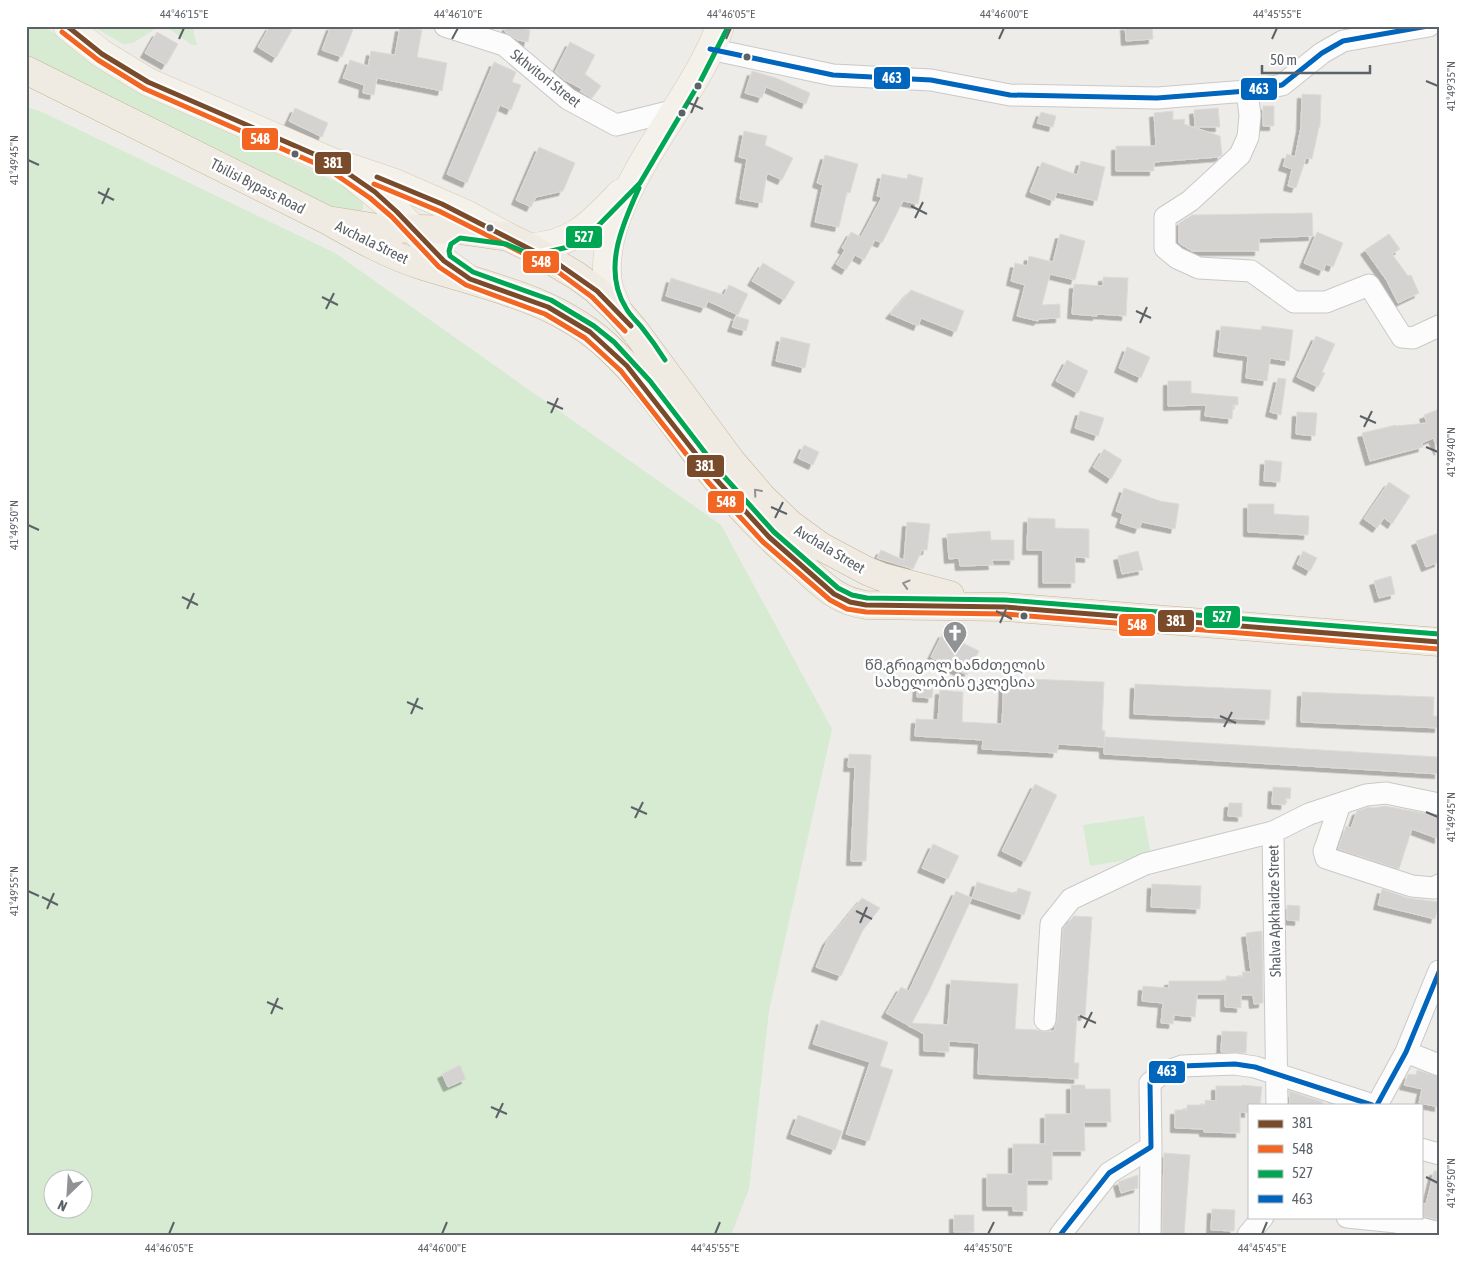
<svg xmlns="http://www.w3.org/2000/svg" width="1465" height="1261" viewBox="0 0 1465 1261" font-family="'Asap Condensed','Noto Sans Georgian',sans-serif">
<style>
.green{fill:#d6ebd2;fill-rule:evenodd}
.building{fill:#d5d3d1;stroke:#dedbd7;filter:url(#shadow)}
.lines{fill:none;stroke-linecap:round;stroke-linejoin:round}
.minor-casing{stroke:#c9c9c9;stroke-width:23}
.major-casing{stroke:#d7ccb4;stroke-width:29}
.highway-casing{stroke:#c6b494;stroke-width:29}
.minor{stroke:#fcfcfc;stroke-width:21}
.major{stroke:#f3f1e9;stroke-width:28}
.highway{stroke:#f0ebe2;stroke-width:28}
.bus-1-casing{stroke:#fff;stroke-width:9}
.bus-2-casing{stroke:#fff;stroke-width:9}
.bus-3-casing{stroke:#fff;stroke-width:9}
.bus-4-casing{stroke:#fff;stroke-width:9}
.bus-1{stroke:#7a4b2a;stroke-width:5}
.bus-2{stroke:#f26522;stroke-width:5}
.bus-3{stroke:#00a651;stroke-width:5}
.bus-4{stroke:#0065bd;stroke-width:5}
.oneway{stroke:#909292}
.ticks{fill:none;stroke:#5d6267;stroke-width:2}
.bus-dot{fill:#5d6267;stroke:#fff;stroke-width:2}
.labels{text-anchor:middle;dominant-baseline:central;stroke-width:5;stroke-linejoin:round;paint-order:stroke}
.street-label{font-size:15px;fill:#5d6267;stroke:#fff}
.poi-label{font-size:15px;fill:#5d6267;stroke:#fff}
.line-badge{stroke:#fff;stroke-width:2}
.badge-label{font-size:14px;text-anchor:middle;font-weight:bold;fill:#fff}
.neatline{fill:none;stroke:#5d6267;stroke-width:2}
.ticks-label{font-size:12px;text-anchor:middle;fill:#5d6267}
</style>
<defs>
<filter id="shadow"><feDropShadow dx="-4.5" dy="4.5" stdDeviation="0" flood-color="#0004"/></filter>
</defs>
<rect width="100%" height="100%" fill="#eeece8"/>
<path class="green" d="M26,26h17l79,50 77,41 140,66 22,15 2,6v5l-4,5 -36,-8 -297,-143z
M92,26h102v9l3,10h-5l-24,-17 -10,-1 -25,16 -10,1z
M26,107l16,5 293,141 386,272 111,204 -63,282 -20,178 -18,46h-705zM52,1178h30v30h-30z
M1144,816l7,40 -61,10 -7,-41z"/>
<path class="building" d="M270,26h16l6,4 -16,28 -18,-11z
M331,26h13l9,4 -11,27 -20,-7z
M507,26l23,4 -2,12 -10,-2 -13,-8z
M1125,26h27l1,13 -27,2z
M400,27l22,3 -5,27 30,6 -5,28 -65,-13 -3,17 -11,-2 1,-8 -21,-7 7,-18 18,6 3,-15 24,4z
M157,32l21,12 -12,21 -21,-12z
M570,42l25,13 -10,19 16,12 -9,12 -12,-7 2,-2 -17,-9 -10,-8z
M494,62l22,10 -4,10 9,3 -10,25 -11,-5 -33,78 -20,-9z
M752,71l24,7 34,15 -4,11 -40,-17 -4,11 -17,-5z
M1302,94l19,1 -1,32h-1l-7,32 -6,-1 -10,30 -8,-2 4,-17 -9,-3 4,-12 8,3 6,-30z
M1263,106h11v20h-11z
M295,108l33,15 -6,14 -33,-16z
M1218,108l2,19h-25l-1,-17z
M1173,111v9l12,-1 -1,5 36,12 2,19 -3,2 -65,5v9h-38v-25h40l-2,-33z
M1041,112l15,4 -3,11 -16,-4z
M744,131l23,5 -2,9 28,13 -11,22 -15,-7 -5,30 -22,-4 7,-40 -8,-2z
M539,147l36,16 -12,28 -27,6 -5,10 -15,-7z
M825,155l33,9 -8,29 -3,-1 -8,35 -24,-5 8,-37 -6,-2z
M1081,161l24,6 -8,34 -40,-9 -3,9 -24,-9 12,-30 35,13z
M882,174l25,5 1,-5 15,4 -5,26 -15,-3 -21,42 -7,-3 -11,20 -9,-5 -9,15 -10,-6 9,-14 -3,-2 9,-16 10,5 21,-40 -5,-1z
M1312,213l1,23 -54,2v13h-67l-13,-8v-20l13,-8z
M1317,232l26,11 -10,24 -7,-3 -3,7 -19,-8z
M1060,234l25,7 -10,39 -25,-6 -8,31 18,-1v14l-21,1 -1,2 -21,-5 8,-31 -14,-4 4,-18 12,3 2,-10 24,6z
M1389,234l11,15 -8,5 16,22 3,-1 8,18 -21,10 -11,-22 -22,-31z
M763,263l32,19 -11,18 -32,-19z
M1103,277l25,1 -2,38 -29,-2v2l-25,-2 2,-30 29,2z
M671,278l53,17 5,-10 19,9 -10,21 -30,-14 -3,7 -39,-12z
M911,290l53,21 -8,21 -35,-14 -3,8 -28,-12z
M736,316l13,4 -3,11 -14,-4z
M1221,326l40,4 1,-4 31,4 -4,31 -19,-3 -3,23 -21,-3 2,-22 -30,-4z
M1316,336l19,8 -13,28 3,1 -7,14 -21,-10z
M781,337l29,7 -5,24 -29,-7z
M1127,347l23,10 -9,21 -22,-10z
M1067,360l21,11 -10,22 -22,-12z
M1278,378l8,1 -5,36 -11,-3z
M1168,381h23v12l47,4v8h-5l-1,14 -27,-3 1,-11 -38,1z
M1439,409v42l-6,-13 -11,5 1,4 -53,14 -8,-28 34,-8v1l31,-3 -3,-8z
M1080,411l24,7 -6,18 -23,-8z
M1297,412l20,1 -2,23 -19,-2z
M804,445l15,7 -6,13 -15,-7z
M1104,449l18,11 -11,19 -18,-12z
M1265,460l17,2 -2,20 -16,-1z
M1389,482l21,14 -18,28 -8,-6 -7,10 -13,-9z
M1124,488l36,13 19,3 -4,25 -33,-7 -3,7 -19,-6 3,-9 -7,-3z
M1248,504h26v10l35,2 -1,19 -60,-3z
M1028,518l27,1v9l34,1v29l-14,-1v26h-32v-33h-16z
M907,522l23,2 -3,26h-5l-9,19 -36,-11 4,-8 23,10z
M990,531l1,9h23v20h-22l1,5 -33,1 -1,-8 -10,1 -2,-25z
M1439,533v29l-13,5 -10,-26z
M1138,551l5,19 -21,4 -4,-18z
M1303,551l14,7 -7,13 -13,-7z
M1391,576l4,18 -16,4 -5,-17z
M943,633l36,18 -12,24 -36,-18z
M1004,678l100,4 -2,48 3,1 -1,14 1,-8 334,20v17l-335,-20v-7l-46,-3 -1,9 -75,-4 1,-9 -68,-4 1,-17 22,1 2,-30 23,2 -1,30 40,2z
M1135,684l136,6 -2,30 -135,-6z
M918,685l15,1 -1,12 -15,-1z
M1302,692l132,5 -1,19h6v12l-138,-6z
M849,754l22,1 -5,106h-15l4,-94h-7z
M1035,784l22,11 -32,67 -23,-11z
M1273,787l18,1 -1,11 -4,-1 -1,7 -13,-1z
M1229,803h13v14l-14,-1z
M1385,806l54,10v23l-27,-10 -13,40 -61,-20 8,-23 5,2 6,-17 12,-4 4,1z
M933,844l26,12 -11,23 -26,-11z
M977,882l39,12 2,-6 13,4 -7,23 -52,-17z
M1152,884l49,2 -1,23 -49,-2z
M1382,889l26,9 31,4 -4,17 -57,-14z
M956,891l16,7 -43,93 -17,32 36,2 3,-45 67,4 -3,45 23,1 6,2 10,-1 3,-10 6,-92 11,-13 18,1 -7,99 -8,-1 -3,48h5l-1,16 -100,-5 1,-31 -30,-2v11l-25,-1v-17l-38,-21 15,-26 8,4z
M862,898l18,10 -17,22 -22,46 -25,-9 11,-26z
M1287,905l13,1 -1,15 -12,-1z
M1262,931l1,72 -9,1 -1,-9h-12v13l-16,-1v-13h-28l-2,23 -21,-2 -1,9 -12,-1 2,-20 -21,-2 1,-15 26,2v-7h57v-5l17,1 -1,-5h9l-5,-39z
M821,1020l67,22 -8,24 13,4 -24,71 -23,-7 24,-72 -57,-18z
M1222,1031l25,1 -1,21 -25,-1z
M460,1065l6,14 -18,8 -6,-13z
M1417,1070l22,7v30l-20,-4 3,-14 -18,-4 4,-11 8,1z
M1071,1085h14v4h25l1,33h-27l1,29h-33v29h-25v31h-14v-5h-26v-32h26v-30h32v-30h26z
M1242,1085l20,2 -2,18h-11v8l-9,-1v21l-36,-1v-3l-29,-1v-18h12v-5h18v-5l11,1v-15h26z
M1289,1091l34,11 -1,3h-32z
M798,1115l44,16 -7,19 -44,-16z
M1164,1153l26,2 -6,80h-22z
M1434,1171h5v49l-18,-4v-13l5,1z
M1138,1175v13l-17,5 -3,-11z
M1212,1209l23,1 -1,21 -23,-1z
M954,1215h20v17h-20z"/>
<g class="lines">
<defs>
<path id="minor" d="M445,26l59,19 64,54 48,26 60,-15
M710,49l123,26 98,5 79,15 147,3 90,-7 35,-6 40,-32 21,-12 86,-15
M1247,91l3,24 -2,22 -8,18 -50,46 -25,16v31l12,10 22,10 52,3 43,31h32l43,-17 33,52 11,1 26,-12
M1340,804l-14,42 -2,5 2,7 86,28 22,2 5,-3
M1273,832l4,273
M1045,1020l6,-96 20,-25 74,-35 128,-32 36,-18 57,-19 20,-2 53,11
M1406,1052l33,13
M1377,1105l29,-53 33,-81
M1421,1149l18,5
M1347,1217l49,5 43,11
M1060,1235l49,-62 42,-26
M1150,1235l1,-88 -1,-64 13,-10 19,-7 53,-2 20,3 118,38
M1248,1235l15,-18"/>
<path id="major" d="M67,26l35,28 46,28 182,79 65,22 71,31 40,22
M354,177l43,35 47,49 25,18
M529,247c44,-1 64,-25 92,-54
M619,312c-4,-9 -9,-19 -11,-29 -12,-87 85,-177 112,-257"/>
<path id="highway" d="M26,70l301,150 51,8 81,2 49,7 21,10 48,29 18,13 24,23 17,20 96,130 30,35 28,27 30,22 47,25 15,6 68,18
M327,220c31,18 62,35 96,46 65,20 136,34 187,83 40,37 69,84 103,126 26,33 57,64 90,92 20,18 34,34 63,38l139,2 434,35"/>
</defs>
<use href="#minor" class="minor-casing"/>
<use href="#major" class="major-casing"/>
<use href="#highway" class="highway-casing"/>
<use href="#minor" class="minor"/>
<use href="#major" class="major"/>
<use href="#highway" class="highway"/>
<defs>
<path id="bus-1" d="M67,26l35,28 46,28 182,79 45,31 22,20 47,49 26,18 78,28 42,25 37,34 87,111 55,60 65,57 16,8 16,3 139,2 434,35
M377,177l65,27 115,59 40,28 34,35"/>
<path id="bus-2" d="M62,32l36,28 47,29 181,79 44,30 22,19 47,50 27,18 79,29 40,24 36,33 87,111 55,60 67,58 17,9 19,3 139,2 433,35
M374,184l65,27 115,58 38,28 33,34"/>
<path id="bus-3" d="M727,29l-26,51 -61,103 -49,50 -23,14 -25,6 -13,1 -24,-10 -46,-6 -9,6 -2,7 1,5 23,16 78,28 43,26 20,16 36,39 70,91 54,60 64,56 14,7 15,3 139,2 433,34
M639,188c-17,37 -37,82 -13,120 4,8 12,14 17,21 8,10 15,20 22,31"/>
<path id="bus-4" d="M710,49l123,26 98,5 79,15 147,3 90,-7 35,-6 40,-32 21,-12 85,-15
M1377,1105l29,-53 33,-80
M1060,1235l49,-62 42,-26 -1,-64 13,-10 19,-7 53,-2 20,3 117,38"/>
</defs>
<use href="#bus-1" class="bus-1-casing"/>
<use href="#bus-2" class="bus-2-casing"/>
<use href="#bus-3" class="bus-3-casing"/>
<use href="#bus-4" class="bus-4-casing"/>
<use href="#bus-1" class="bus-1"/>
<use href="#bus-2" class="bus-2"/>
<use href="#bus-3" class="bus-3"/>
<use href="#bus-4" class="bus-4"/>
</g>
<defs><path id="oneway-chevron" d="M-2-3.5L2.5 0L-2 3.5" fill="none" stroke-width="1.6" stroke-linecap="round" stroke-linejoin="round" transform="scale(1.25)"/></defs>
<g class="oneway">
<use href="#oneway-chevron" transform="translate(757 492) rotate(-131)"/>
<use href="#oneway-chevron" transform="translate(906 584) rotate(-164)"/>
</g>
<path class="ticks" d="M179,39l5,-11M452,39l6,-11M726,39l5,-11M999,39l5,-11M1272,39l5,-11M1426,81l12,5M687,102l16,7M691,113l7,-16M28,160l11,5M98,192l16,8M102,204l7,-16M911,206l16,8M915,218l8,-16M322,297l16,8M326,309l8,-16M1136,311l15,7M1140,323l7,-16M547,402l16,7M551,413l7,-15M1360,416l16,7M1364,427l8,-16M1426,447l12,5M771,507l16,7M775,518l8,-16M28,525l11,5M182,597l16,8M187,609l7,-16M996,611l16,8M1000,623l7,-16M407,702l16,7M411,714l7,-16M1220,716l16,7M1224,727l8,-15M631,807l16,7M1426,812l12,5M635,818l8,-16M28,891l11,5M42,897l16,8M47,909l7,-16M856,911l16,8M860,923l7,-16M267,1002l16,7M271,1014l7,-16M1080,1016l16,7M1084,1028l8,-16M491,1107l16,7M496,1118l7,-15M1426,1177l12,6M169,1234l5,-12M442,1234l5,-12M715,1234l5,-12M988,1234l6,-12M1262,1234l5,-12"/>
<defs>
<symbol id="church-pin" viewBox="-11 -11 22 30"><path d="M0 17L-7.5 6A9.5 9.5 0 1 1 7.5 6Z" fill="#909294" stroke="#fff"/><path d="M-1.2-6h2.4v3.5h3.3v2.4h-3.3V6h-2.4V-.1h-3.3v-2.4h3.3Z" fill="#fff"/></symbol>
</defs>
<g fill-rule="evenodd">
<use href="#church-pin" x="941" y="619" width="28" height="38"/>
</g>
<g class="bus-dot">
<circle cx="747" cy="57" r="4.5"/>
<circle cx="698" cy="86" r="4.5"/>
<circle cx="682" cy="113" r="4.5"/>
<circle cx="295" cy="154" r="4.5"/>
<circle cx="490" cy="228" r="4.5"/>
<circle cx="1024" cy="616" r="4.5"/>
</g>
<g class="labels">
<g class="street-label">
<text transform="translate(546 78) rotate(38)">Skhvitori Street</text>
<text transform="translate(258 186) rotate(27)">Tbilisi Bypass Road</text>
<text transform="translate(372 242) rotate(26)">Avchala Street</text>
<text transform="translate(830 549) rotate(31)">Avchala Street</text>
<text transform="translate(1274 911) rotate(-91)">Shalva Apkhaidze Street</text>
</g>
<g class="poi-label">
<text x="955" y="664">წმ.გრიგოლ ხანძთელის<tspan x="955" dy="17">სახელობის ეკლესია</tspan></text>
</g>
</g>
<g class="line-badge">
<rect x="873" y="66" width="38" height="24" rx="5" fill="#0065bd"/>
<rect x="1240" y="77" width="38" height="24" rx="5" fill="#0065bd"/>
<rect x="241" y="127" width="38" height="24" rx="5" fill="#f26522"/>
<rect x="314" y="151" width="38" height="24" rx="5" fill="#7a4b2a"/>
<rect x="565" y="225" width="38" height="24" rx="5" fill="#00a651"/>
<rect x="522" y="250" width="38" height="24" rx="5" fill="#f26522"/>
<rect x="686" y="454" width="39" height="24" rx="5" fill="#7a4b2a"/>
<rect x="707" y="490" width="38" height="24" rx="5" fill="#f26522"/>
<rect x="1203" y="605" width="38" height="24" rx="5" fill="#00a651"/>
<rect x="1157" y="609" width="38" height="24" rx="5" fill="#7a4b2a"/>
<rect x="1118" y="613" width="38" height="24" rx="5" fill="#f26522"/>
<rect x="1148" y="1060" width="38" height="24" rx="5" fill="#0065bd"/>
</g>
<g class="badge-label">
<text x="892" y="83">463</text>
<text x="1259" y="94">463</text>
<text x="260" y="144">548</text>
<text x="333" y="168">381</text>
<text x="584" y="242">527</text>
<text x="541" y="267">548</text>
<text x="705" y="471">381</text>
<text x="726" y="507">548</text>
<text x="1222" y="622">527</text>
<text x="1176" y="626">381</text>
<text x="1137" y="630">548</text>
<text x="1167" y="1076">463</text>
</g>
<rect width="1465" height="1261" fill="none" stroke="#ffffff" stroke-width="55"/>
<rect x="1248" y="1104" width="175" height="115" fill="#ffffff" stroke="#bec0c2"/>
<rect x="1258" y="1120" width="25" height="8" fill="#7a4b2a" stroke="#bec0c2"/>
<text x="1292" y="1128" font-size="15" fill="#5d6267">381</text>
<rect x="1258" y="1145" width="25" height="8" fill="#f26522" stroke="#bec0c2"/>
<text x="1292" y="1154" font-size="15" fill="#5d6267">548</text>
<rect x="1258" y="1170" width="25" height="8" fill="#00a651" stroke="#bec0c2"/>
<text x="1292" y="1178" font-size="15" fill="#5d6267">527</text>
<rect x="1258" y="1195" width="25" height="8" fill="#0065bd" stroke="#bec0c2"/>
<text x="1292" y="1204" font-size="15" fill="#5d6267">463</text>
<g transform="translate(68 1194) rotate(205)"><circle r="24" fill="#ffffff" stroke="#bec0c2"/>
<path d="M0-4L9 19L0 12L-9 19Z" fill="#909294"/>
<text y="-8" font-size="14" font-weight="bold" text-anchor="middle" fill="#5d6267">N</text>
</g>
<path d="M1262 65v8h108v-8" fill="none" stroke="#5d6267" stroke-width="2.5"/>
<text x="1270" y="65" font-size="15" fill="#5d6267" stroke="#ffffff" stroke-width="4" paint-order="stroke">50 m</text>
<rect x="28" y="28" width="1410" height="1206" class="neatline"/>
<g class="ticks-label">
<text x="184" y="18">44°46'15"E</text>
<text x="458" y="18">44°46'10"E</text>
<text x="731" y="18">44°46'05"E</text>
<text x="1004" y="18">44°46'00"E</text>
<text x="1277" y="18">44°45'55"E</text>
<text transform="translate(1451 86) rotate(-90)" y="4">41°49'35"N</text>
<text transform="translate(14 160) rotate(-90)" y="4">41°49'45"N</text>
<text transform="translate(1451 452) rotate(-90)" y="4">41°49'40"N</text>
<text transform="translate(14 525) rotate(-90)" y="4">41°49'50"N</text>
<text transform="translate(1451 817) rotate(-90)" y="4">41°49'45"N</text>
<text transform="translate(14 891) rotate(-90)" y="4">41°49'55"N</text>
<text transform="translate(1451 1183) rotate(-90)" y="4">41°49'50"N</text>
<text x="169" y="1252">44°46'05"E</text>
<text x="442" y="1252">44°46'00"E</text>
<text x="715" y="1252">44°45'55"E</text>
<text x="988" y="1252">44°45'50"E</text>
<text x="1262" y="1252">44°45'45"E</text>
</g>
</svg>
